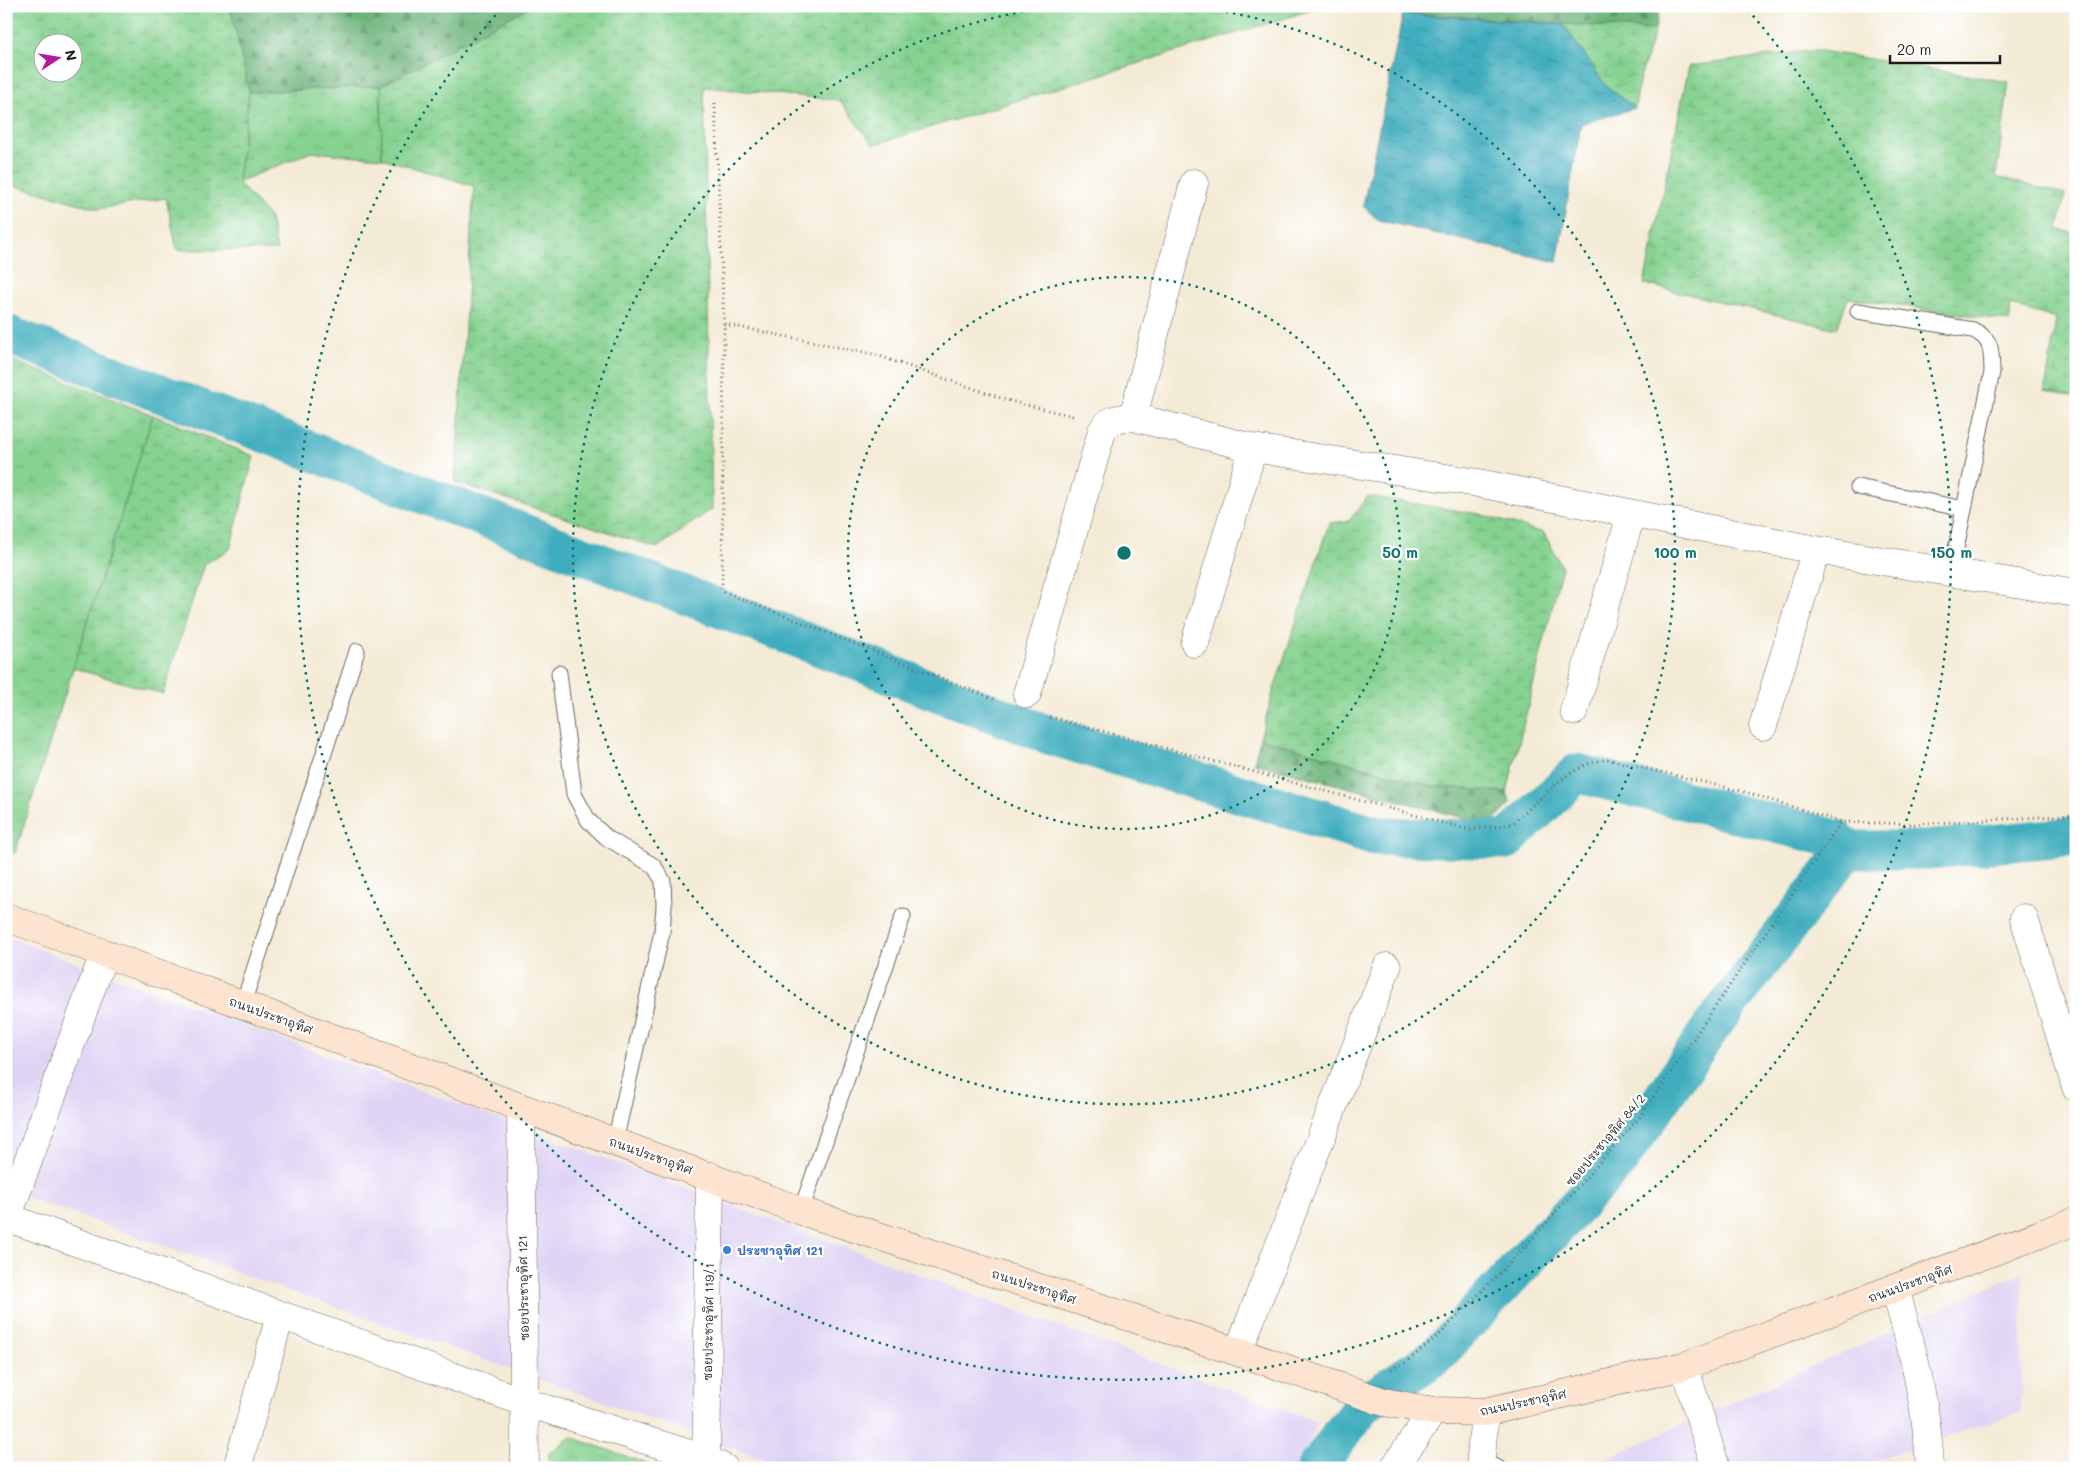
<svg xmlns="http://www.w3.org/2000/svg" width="2082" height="1474" viewBox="0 0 2082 1474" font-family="Mali,'Playpen Sans Thai',sans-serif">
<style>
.built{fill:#e0d4f4}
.grass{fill:url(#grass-tufts);stroke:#517756}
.forest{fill:url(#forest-firs);stroke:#44684b}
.wetland{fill:url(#wetland-marsh);stroke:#517756;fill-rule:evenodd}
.water{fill:url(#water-ripples);stroke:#2e646d}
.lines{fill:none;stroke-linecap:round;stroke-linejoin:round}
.canal{stroke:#40adbe;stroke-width:39}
.lane-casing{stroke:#68645d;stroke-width:17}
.street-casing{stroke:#68645d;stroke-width:29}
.secondary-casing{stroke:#68645d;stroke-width:29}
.path{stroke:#68645d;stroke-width:3;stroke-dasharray:1 4;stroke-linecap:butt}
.lane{stroke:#fff;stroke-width:15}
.street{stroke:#fff;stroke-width:28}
.secondary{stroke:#fde4d1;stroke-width:28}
.ring{fill:none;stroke:#0f766e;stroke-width:2.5;stroke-dasharray:2.5 5}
.shop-dot{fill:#3f7fe0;stroke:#fff;stroke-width:2}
.labels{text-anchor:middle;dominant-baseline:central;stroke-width:4.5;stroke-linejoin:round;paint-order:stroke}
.street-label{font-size:12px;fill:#1c1c1c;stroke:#fff}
.shop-label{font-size:12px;font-weight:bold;fill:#366cbe;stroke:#fff;text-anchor:start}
.centre{fill:#0f766e;stroke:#fff;stroke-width:2.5}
.ring-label{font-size:15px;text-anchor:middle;font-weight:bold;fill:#0f766e;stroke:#fff;stroke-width:4.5;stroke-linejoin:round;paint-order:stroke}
</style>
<defs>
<pattern id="grass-tufts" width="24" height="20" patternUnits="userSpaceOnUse" patternTransform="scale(1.25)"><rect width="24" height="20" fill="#86d290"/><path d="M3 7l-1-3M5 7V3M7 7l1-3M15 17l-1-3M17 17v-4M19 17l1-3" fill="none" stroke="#73b47c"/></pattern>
<pattern id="forest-firs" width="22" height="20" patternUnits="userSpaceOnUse" patternTransform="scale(1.25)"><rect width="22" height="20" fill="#6cb47a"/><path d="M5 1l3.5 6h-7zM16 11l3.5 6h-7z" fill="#589263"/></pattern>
<pattern id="wetland-marsh" width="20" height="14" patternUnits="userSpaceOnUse" patternTransform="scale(1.25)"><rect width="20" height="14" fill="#86d290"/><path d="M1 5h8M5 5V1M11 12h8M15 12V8" fill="none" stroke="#73b47c"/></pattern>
<pattern id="water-ripples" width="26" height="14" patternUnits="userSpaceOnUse" patternTransform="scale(1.25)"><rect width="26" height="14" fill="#40adbe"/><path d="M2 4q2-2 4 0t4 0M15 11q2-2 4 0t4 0" fill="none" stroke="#358c9a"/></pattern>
</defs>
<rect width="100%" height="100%" fill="#fff"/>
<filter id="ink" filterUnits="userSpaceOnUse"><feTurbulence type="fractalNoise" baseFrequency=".02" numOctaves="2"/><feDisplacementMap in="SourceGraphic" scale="10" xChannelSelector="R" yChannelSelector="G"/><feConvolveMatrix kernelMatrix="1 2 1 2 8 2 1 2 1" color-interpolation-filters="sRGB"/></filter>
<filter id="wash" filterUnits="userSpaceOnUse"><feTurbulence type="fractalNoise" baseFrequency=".0096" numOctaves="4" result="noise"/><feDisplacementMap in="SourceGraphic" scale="20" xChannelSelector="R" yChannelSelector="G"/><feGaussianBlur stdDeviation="1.12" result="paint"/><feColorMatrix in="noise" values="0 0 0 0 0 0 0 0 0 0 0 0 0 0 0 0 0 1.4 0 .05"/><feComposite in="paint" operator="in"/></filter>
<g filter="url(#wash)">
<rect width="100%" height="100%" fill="#f4ebd6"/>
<path class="built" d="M6,937l1312,485 -21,46h-508l-783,-278z
M2023,1272l-2,140 -167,56h-258v-5z"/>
<path class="grass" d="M381,86l1,72 -71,-6 -73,30 11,-90z
M6,358l147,57 -138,438 -9,-3z
M571,1437l88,31h-110v-15z"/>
<path class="forest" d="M230,6h301l-150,80 -132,6z
M1299,6h361l-5,24z
M1260,738l172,48 75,6 4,11 -23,24 -28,-10 -206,-54z"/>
<path class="wetland" d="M6,6h224l19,86 -11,90 32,36 7,32h-100l-11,-52 -68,11 -92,-26zM72,42v30h-30v-30z
M531,6h768l19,2 -445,137 -34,-45 -135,-13 8,422 -55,39 -202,-66 19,-296 -92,-28 -1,-72z
M1563,24l92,6 -16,52 -4,26 -29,-22z
M1816,50l193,32 -13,95 69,17 -7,35 18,5v163l-31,-6 11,-72 -45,-14 -2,16 -161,-23 -11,31 -193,-45 45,-218z
M153,415l101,41 -24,93 -26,15 -41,130 -90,-26z
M1368,496l111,18 65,19 18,34 -55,225 -75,-6 -172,-48 15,-52 54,-163 20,-2z"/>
<path class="water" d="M1403,14l160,10 43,62 29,22 -54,16 -24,138 -179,-42 -15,-14z"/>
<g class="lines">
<path class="canal" d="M6,334l1043,401 327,101 131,4 70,-67 259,66 11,11h79l150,-14
M1316,1468l48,-64 72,-48 183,-195 93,-135 135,-176"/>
</g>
</g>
<g filter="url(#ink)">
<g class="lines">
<defs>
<path id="lane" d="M1858,311l115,19c21,10 18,22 19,42l-41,201
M1858,487l106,22
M559,673l15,121 14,26 19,18 47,28 9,15 1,25 -2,26 -47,210
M243,1004l114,-353
M801,1211l102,-295
M1480,1461l18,7"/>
<path id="street" d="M1133,417l61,-234
M1195,643l58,-195
M1027,694l75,-263c7,-13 17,-12 31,-14l120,31 225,35 338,67 260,43
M1574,711l57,-196
M1763,726l53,-176
M2024,918l52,169
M521,1108l4,360
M6,1217l518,185 182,57 18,9
M6,1221l98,-267
M1895,1289c18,61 32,115 35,179
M1238,1352l149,-385
M1684,1366l32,102
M237,1468l43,-152
M706,1468l4,-292
M1394,1468l39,-57
M1480,1468l5,-56"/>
<path id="secondary" d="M6,917l795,294 437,141 146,50 49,9 52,1 199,-46 392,-145"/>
</defs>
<use href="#lane" class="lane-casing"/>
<use href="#street" class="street-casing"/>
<use href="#secondary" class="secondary-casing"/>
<path class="path" d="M715,103l9,221
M994,699l-272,-108 2,-267 149,30 137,47 63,15
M1050,717l420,113 42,-6 52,-47 23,-13 20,-5 138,33 96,30 74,2 161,-9
M1391,1369l16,-7 35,-30 80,-82 118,-133 201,-295"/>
<use href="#lane" class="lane"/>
<use href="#street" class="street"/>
<use href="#secondary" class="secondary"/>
</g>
</g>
<g class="ring">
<circle cx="1124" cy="553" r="276"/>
<path d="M1196 7A551 551 0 1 1 1052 7"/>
<path d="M1748 10A827 827 0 1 1 500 10"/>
</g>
<circle class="shop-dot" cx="727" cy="1250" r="5"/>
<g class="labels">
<g class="street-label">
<text transform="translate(271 1015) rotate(20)">ถนนประชาอุทิศ</text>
<text transform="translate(1605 1140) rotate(-50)">ซอยประชาอุทิศ 84/2</text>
<text transform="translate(651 1155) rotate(20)">ถนนประชาอุทิศ</text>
<text transform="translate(1910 1283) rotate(-20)">ถนนประชาอุทิศ</text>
<text transform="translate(1034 1286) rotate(18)">ถนนประชาอุทิศ</text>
<text transform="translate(523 1288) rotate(-91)">ซอยประชาอุทิศ 121</text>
<text transform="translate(708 1322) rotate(-89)">ซอยประชาอุทิศ 119/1</text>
<text transform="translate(1523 1402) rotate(-12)">ถนนประชาอุทิศ</text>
</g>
<g class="shop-label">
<text x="737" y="1250">ประชาอุทิศ 121</text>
</g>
</g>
<circle cx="1124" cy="553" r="8" class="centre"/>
<g class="ring-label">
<text x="1400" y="558">50 m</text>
<text x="1675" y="558">100 m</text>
<text x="1951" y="558">150 m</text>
</g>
<rect width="2082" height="1474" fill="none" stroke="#fff" stroke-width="25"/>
<g transform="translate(58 58) rotate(78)"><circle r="24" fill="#ffffff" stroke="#a4a4a4"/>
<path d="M0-4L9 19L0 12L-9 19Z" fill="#b5179e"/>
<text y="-8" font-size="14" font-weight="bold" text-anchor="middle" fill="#1c1c1c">N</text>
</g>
<path d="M1890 55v8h110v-8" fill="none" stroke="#1c1c1c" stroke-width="2.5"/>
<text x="1897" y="55" font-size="15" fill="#1c1c1c" stroke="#ffffff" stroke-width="4" paint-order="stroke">20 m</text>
</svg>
